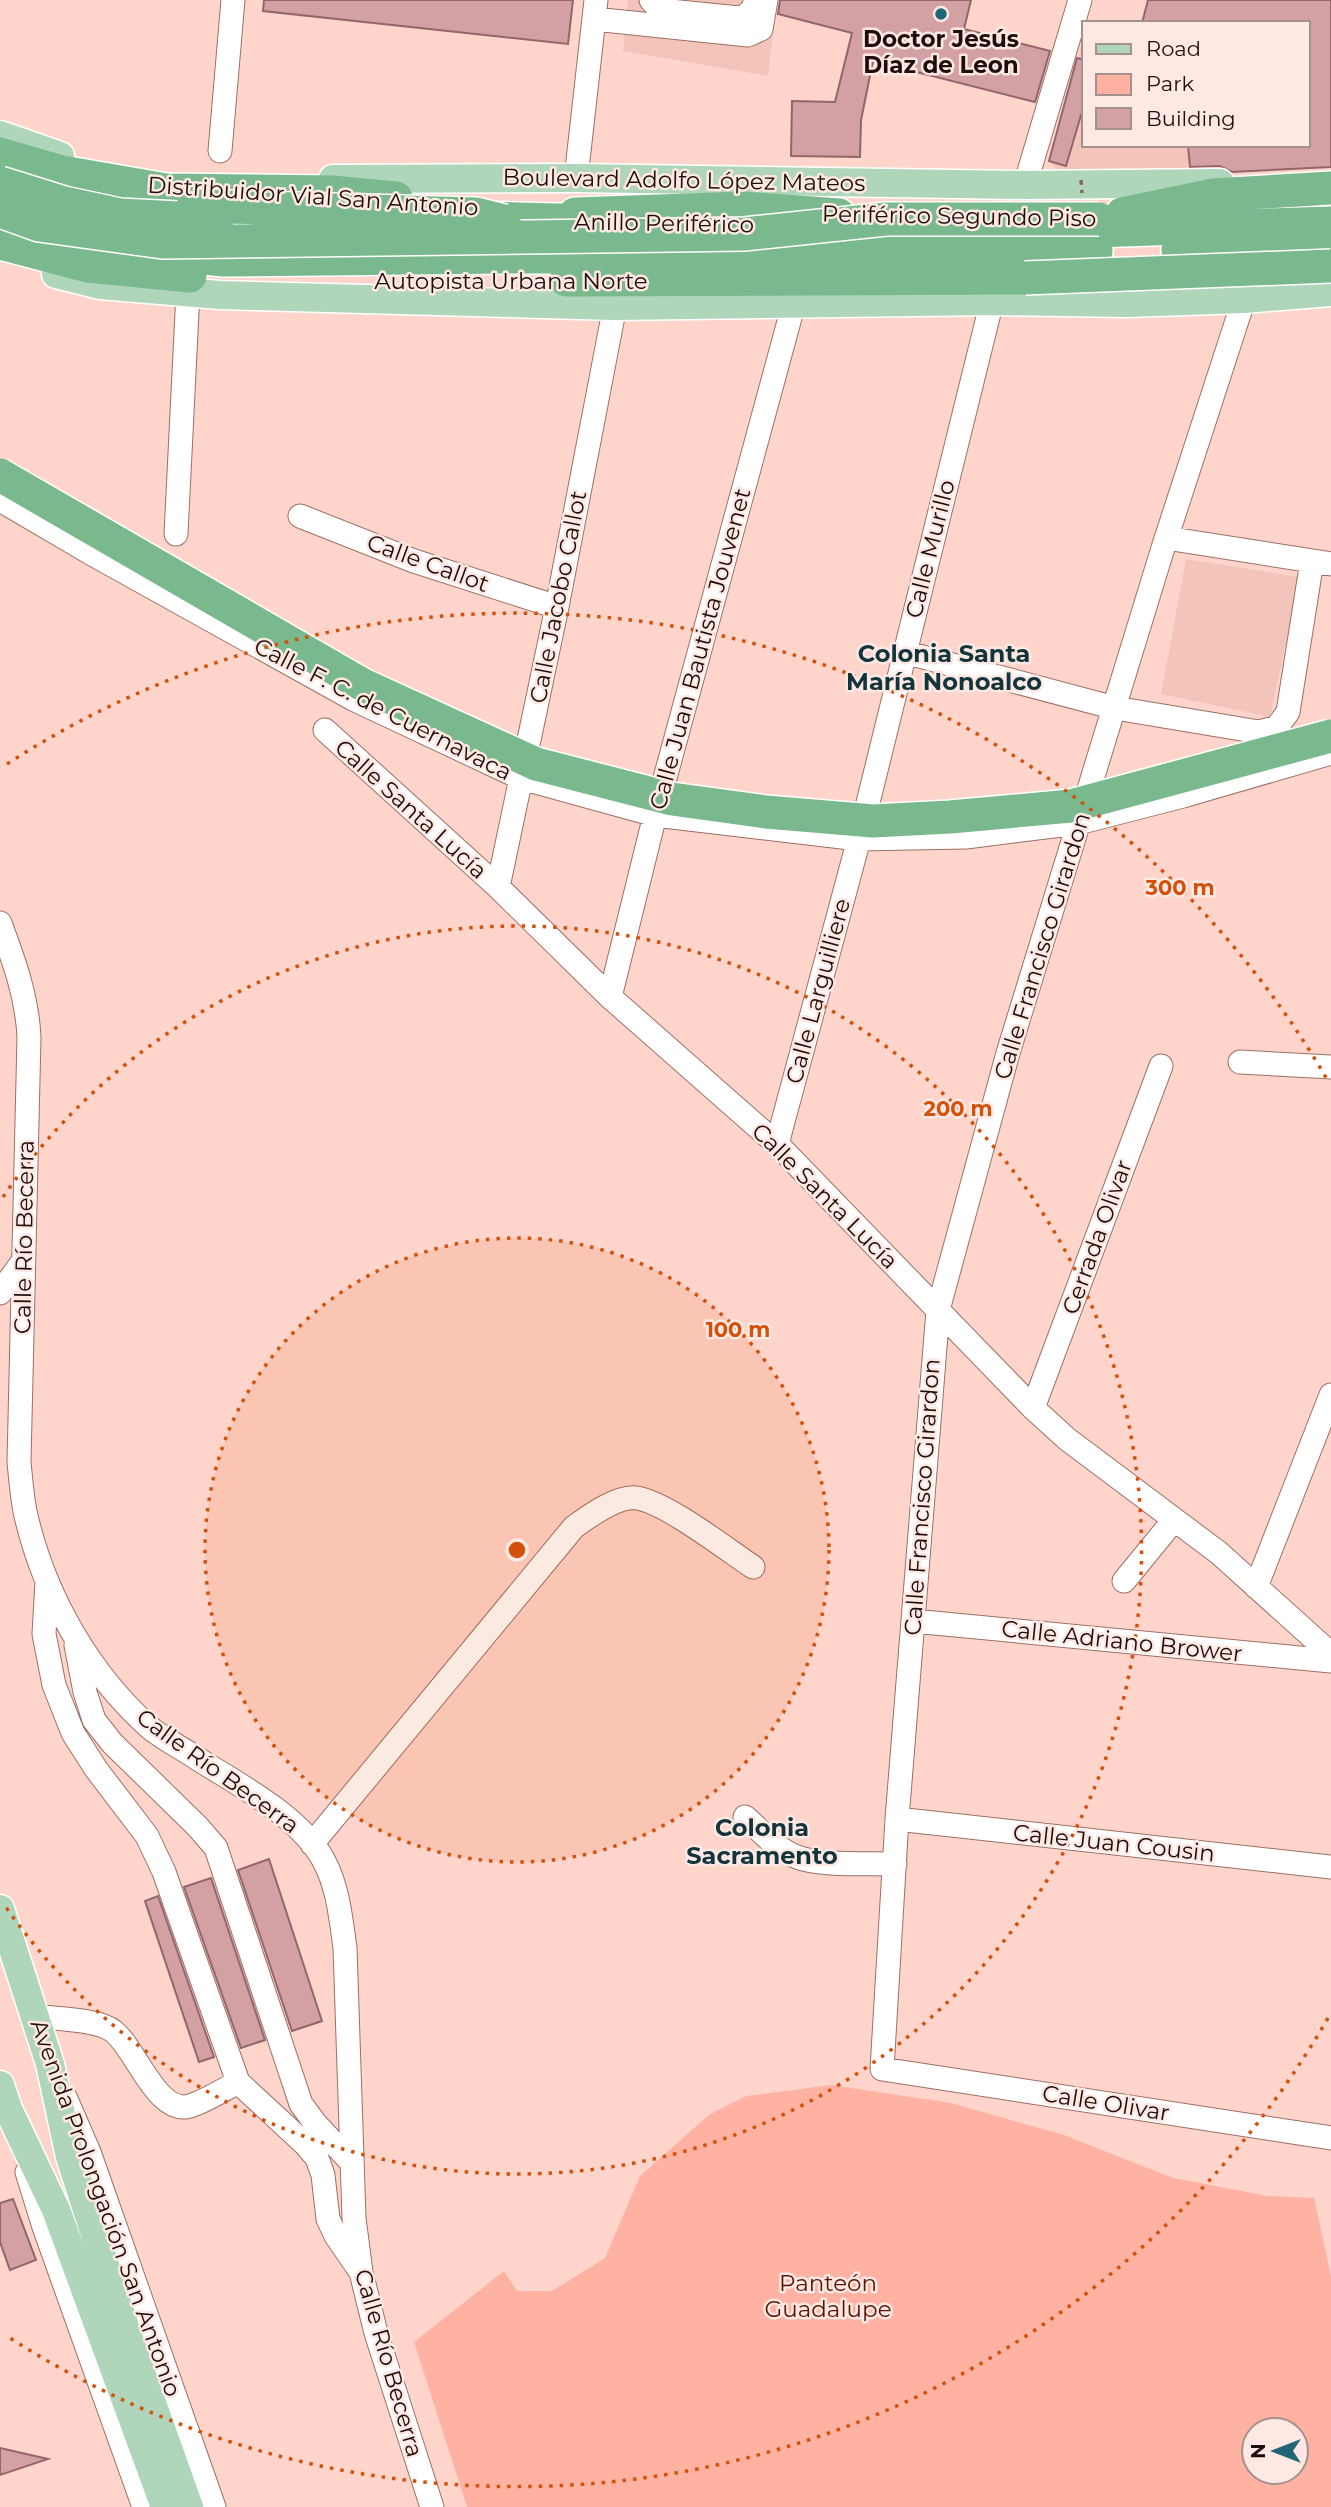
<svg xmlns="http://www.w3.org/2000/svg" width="1331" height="2507" viewBox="0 0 1331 2507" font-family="Montserrat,sans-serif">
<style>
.built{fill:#f3c4ba}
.green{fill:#ffb2a1;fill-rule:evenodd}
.building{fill:#d3a0a4;stroke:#946569;stroke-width:2}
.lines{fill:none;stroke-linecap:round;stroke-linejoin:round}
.minor-casing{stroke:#9d6f64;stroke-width:25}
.major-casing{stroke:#fff;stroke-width:31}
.highway-casing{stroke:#fff;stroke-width:36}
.minor{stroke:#fff;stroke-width:23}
.major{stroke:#afd5bb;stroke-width:28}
.highway{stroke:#7ab98d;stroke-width:33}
.highway-bridge-casing{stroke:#fff;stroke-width:36;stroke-linecap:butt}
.path-bridge{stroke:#846761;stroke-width:3.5;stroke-dasharray:5 5;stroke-linecap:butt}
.highway-bridge{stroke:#7ab98d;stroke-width:33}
.ring{fill:none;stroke:#d4510c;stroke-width:3.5;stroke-dasharray:3.5 7}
.poi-dot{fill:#1f6775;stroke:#fde8e3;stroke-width:2.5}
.labels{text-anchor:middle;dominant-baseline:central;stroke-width:5;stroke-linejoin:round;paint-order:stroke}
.poi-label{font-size:23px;font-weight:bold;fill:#1e0d09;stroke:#fde8e3}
.street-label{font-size:23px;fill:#1e0d09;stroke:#fde8e3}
.park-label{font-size:23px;fill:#5f1202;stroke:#fde8e3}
.neighbourhood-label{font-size:24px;font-weight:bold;fill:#13343b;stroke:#fde8e3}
.centre{fill:#d4510c;stroke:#fde8e3;stroke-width:3.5}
.ring-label{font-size:21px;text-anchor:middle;font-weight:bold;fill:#d4510c;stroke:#fde8e3;stroke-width:5;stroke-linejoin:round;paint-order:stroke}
</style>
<rect width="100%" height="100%" fill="#ffd5cb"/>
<path class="built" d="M628,0h149l-9,76 -145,-25z
M1084,37v108h104l3,29h-130l-12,-13z
M1186,559l114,18 -30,140 -109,-23z"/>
<path class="green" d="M831,2085l120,18 113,32 109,43 95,18 46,2 17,78v231h-864l-53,-165 90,-71 13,20h35l53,-33 35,-82 70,-62 36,-18zM1254,2430h42v42h-42z"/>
<path class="building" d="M264,0h309l-5,44 -305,-33z
M780,0h191l-7,29 86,22 -15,51 -162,-41 -12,59 -1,37 -69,-1 1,-55 43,1 17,-69 -74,-19z
M1148,0h183v167l-99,5 -12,-6 -30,1 -2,-22h120v-122h-166z
M1077,58l7,2v56l-3,-1 -15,51 -17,-5z
M269,1859l53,162 -30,10 -54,-161z
M211,1878l54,162 -24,8 -57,-161z
M158,1896l56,161 -15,5 -54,-161z
M13,2199l23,61 -26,10 -10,-28v-39z
M0,2448l48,11 -48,16z"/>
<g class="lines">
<defs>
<path id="minor" d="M651,0l9,10 79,8 6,-2 9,-8 1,-8
M594,19l154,16 13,-6 5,-29
M220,151l13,-151
M576,178l20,-178
M1025,185l55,-185
M1244,299l-81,249 -155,505 -70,257 -41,509 -15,250 449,69
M0,500l94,55 259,144 168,79 134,37 204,24 107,-2 112,-14 105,-27 148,-43
M300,516l114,45 143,46
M176,534l12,-242
M1166,538l165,26
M904,652l211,56 144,24 18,-5 11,-15 24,-151
M325,730l173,157 112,110 167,147 256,264 34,31 152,114 112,101
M498,887l59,-280 58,-301
M0,923c14,38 27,73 29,114l-10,425c2,19 3,39 8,58 19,78 62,153 122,207 14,12 33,21 49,32 41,26 103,58 126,102 14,26 17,58 21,87l9,270 7,54 15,61 56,174
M610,997l45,-182 139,-512
M1240,1062l91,5
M777,1144l82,-305 133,-538
M0,1293l23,-32
M1033,1408l128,-342
M47,1581l-3,53 10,51 19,48 23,36 51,67 17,36 74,210
M1124,1581l50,-61
M1256,1587l75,-192
M913,1621l418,40
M76,1645l9,47 9,28 18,23 86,84 18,21 85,256 14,19 37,40
M745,1817c15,13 32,33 52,40 23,9 71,6 98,7
M897,1819l434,48
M312,1844l262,-317c15,-11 44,-32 63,-29 30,5 89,51 116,69
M35,2016c20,3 63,3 78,15 22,16 44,85 77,75 16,-5 33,-16 48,-24l67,62 12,14 6,17 5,44 8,17 22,32
M66,2099l23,53 125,355
M27,2172l17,55 100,280"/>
<path id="major" d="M0,135l60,21
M333,179l243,-1 449,7 195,-2
M56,274l44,11 120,10 395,11 377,-5 135,2 117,-4 87,-7
M0,1909l50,155 20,93 56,173 63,177
M0,2085l8,24 48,101 109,297"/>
<path id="highway" d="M0,154l62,18 104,18 166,2 64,6
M575,214l168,-6 96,7
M1122,214l92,-19 117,-7
M476,218l121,3
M1064,232l267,-9
M0,243l88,23 102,10
M1178,250l153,-2
M160,253l63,7 873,-9
M566,280l459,-2"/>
</defs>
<use href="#minor" class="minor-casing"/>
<use href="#major" class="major-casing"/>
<use href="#highway" class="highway-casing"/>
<use href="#minor" class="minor"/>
<use href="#major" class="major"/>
<use href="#highway" class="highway"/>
<defs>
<path id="highway-bridge" d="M0,183l64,20 56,12 97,5
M193,206l283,8 28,7
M0,211l39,14 124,17 581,-8 142,-15h213
M1025,278l306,-12
M0,475l363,210 173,79 136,35 94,13 107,9 77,-4 121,-11 260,-70"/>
</defs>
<use href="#highway-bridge" class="highway-bridge-casing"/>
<path class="path-bridge" d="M1081,180l1,13"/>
<use href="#highway-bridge" class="highway-bridge"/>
</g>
<circle cx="517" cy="1550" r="312" fill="#d4510c" fill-opacity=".12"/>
<g class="ring">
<circle cx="517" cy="1550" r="312"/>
<path d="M3 1197A624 624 0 1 1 3 1903"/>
<path d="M1328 2018A937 937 0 0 1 7 2336M7 764A937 937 0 0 1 1328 1081"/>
</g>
<circle class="poi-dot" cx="941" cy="14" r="7"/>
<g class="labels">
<g class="poi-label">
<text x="941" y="39">Doctor Jesús<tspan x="941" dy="26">Díaz de Leon</tspan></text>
</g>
<g class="street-label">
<text transform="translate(684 180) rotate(1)">Boulevard Adolfo López Mateos</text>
<text transform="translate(313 196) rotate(4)">Distribuidor Vial San Antonio</text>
<text transform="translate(959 216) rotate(1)">Periférico Segundo Piso</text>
<text transform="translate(664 223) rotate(1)">Anillo Periférico</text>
<text x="511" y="281">Autopista Urbana Norte</text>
<text transform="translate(930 549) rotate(-76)">Calle Murillo</text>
<text transform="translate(428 563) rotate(20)">Calle Callot</text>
<text transform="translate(558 597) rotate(-79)">Calle Jacobo Callot</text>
<text transform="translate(700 649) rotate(-75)">Calle Juan Bautista Jouvenet</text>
<text transform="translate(383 709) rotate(27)">Calle F. C. de Cuernavaca</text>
<text transform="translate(411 809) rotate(42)">Calle Santa Lucía</text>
<text transform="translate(1042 946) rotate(-73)">Calle Francisco Girardon</text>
<text transform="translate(818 991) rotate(-75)">Calle Larguilliere</text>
<text transform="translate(825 1196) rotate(45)">Calle Santa Lucía</text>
<text transform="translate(24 1237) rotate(-89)">Calle Río Becerra</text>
<text transform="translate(1097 1237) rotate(-70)">Cerrada Olivar</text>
<text transform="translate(922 1497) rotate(-86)">Calle Francisco Girardon</text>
<text transform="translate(1122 1641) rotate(6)">Calle Adriano Brower</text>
<text transform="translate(218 1771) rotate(36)">Calle Río Becerra</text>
<text transform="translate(1114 1843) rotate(6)">Calle Juan Cousin</text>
<text transform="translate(1106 2103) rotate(9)">Calle Olivar</text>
<text transform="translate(106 2208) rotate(70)">Avenida Prolongación San Antonio</text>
<text transform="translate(389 2363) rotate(74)">Calle Río Becerra</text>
</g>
<g class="park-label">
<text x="828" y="2283">Panteón<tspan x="828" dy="26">Guadalupe</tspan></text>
</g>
<g class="neighbourhood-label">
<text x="944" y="653">Colonia Santa<tspan x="944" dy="28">María Nonoalco</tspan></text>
<text x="762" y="1827">Colonia<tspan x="762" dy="28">Sacramento</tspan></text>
</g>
</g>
<circle cx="517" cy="1550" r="10" class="centre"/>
<g class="ring-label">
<text x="1180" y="895">300 m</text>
<text x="958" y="1116">200 m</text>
<text x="738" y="1337">100 m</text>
</g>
<rect x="1082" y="21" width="228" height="126" fill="#fde8e3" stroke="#a4908c" stroke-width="2"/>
<rect x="1096" y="44" width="35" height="10" fill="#afd5bb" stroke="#a4908c" stroke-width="2"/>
<text x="1146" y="56" font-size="21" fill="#1e0d09">Road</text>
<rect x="1096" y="74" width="35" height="21" fill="#ffb2a1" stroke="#a4908c" stroke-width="2"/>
<text x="1146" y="91" font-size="21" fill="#1e0d09">Park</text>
<rect x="1096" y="108" width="35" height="21" fill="#d3a0a4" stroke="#a4908c" stroke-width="2"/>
<text x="1146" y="126" font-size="21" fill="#1e0d09">Building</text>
<g transform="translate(1275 2451) rotate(270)"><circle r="33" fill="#fde8e3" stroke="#a4908c" stroke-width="2"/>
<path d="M0-5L12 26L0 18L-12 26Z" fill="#1f6775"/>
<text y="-10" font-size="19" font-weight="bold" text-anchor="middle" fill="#1e0d09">N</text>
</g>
</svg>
